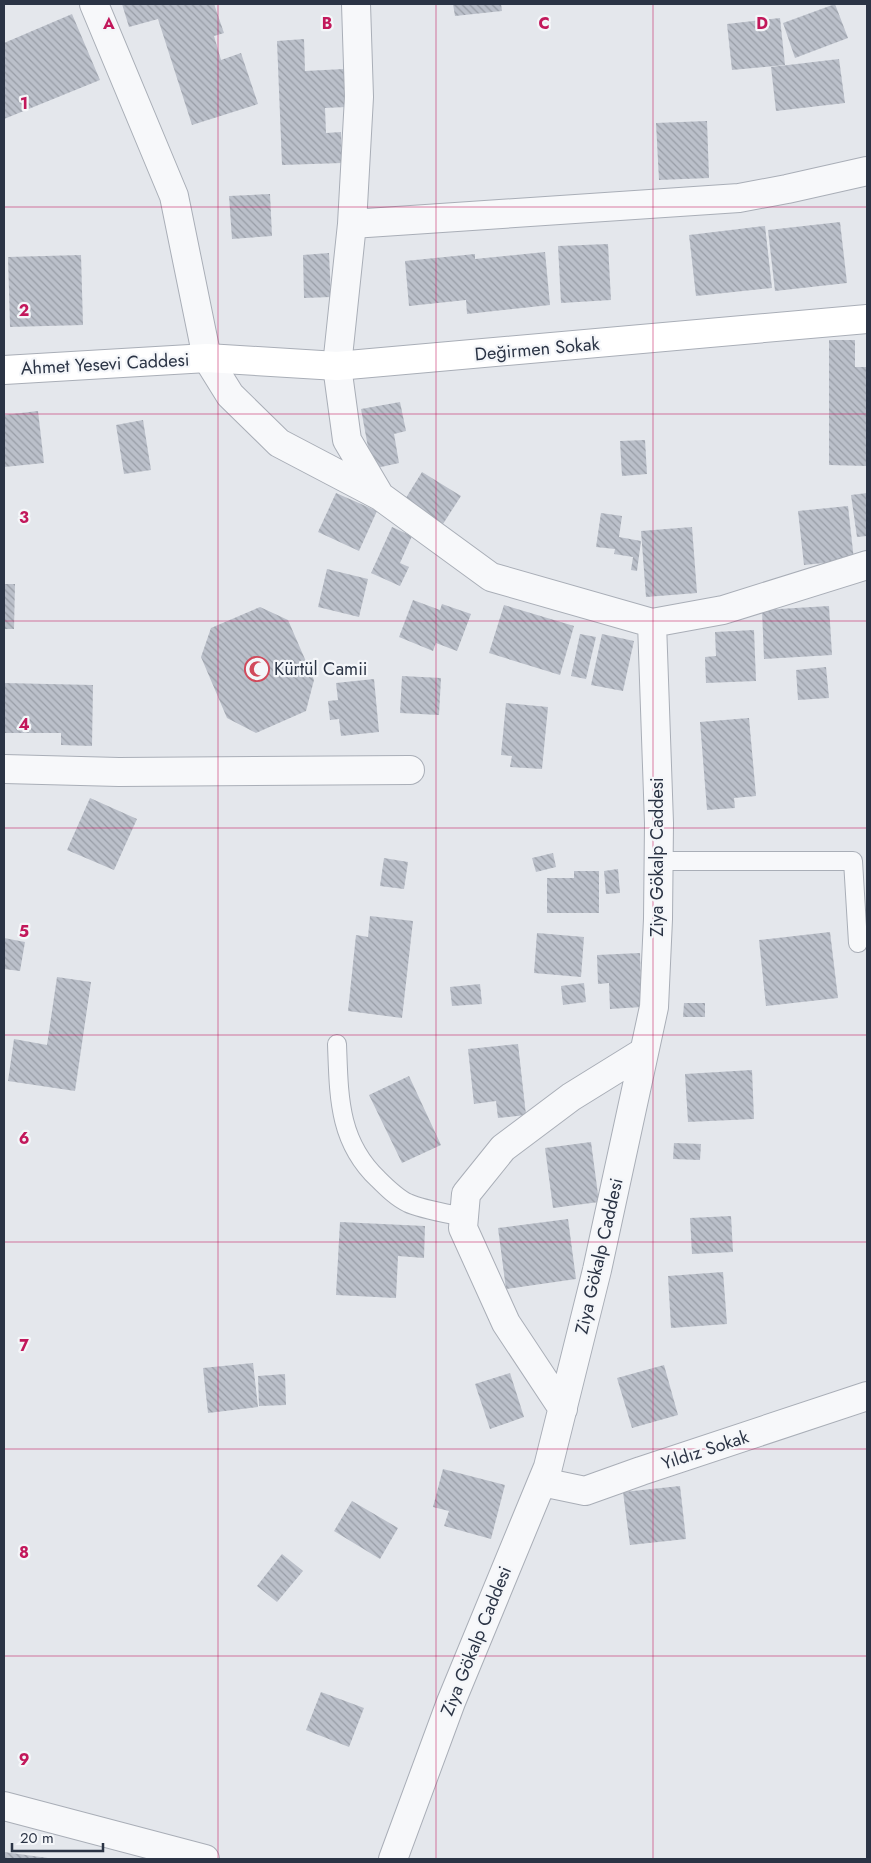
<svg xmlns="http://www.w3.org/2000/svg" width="871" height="1863" viewBox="0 0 871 1863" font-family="Jost,sans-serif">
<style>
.building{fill:url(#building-back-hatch)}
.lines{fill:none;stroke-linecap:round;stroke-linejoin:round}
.lane-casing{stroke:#a9aeb7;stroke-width:20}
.street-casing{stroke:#a9aeb7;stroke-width:30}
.secondary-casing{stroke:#a9aeb7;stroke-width:30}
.lane{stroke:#f7f8fa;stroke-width:18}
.street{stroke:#f7f8fa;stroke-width:28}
.secondary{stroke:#fff;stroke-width:28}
.grid{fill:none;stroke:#c2185b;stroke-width:1;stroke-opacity:0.55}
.labels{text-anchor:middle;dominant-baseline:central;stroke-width:4.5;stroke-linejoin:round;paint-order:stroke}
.street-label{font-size:18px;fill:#2b3445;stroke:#f4f6f9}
.poi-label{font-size:18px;fill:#2b3445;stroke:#f4f6f9;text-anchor:start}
.grid-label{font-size:16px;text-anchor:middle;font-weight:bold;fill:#c2185b;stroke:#f4f6f9;stroke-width:4.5;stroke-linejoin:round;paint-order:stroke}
</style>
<defs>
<pattern id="building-back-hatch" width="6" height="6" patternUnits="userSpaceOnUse" patternTransform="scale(1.25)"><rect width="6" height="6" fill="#bbc0ca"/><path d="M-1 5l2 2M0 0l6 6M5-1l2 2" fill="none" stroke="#989da6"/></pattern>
</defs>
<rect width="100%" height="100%" fill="#e4e7ec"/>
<path class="building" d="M122,4h92l10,29 -10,3 7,24 20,-7 17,51 -66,21 -34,-106 -29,8z
M453,4h48l1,7 -47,5z
M835,4l13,34 -53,20 -12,-35z
M72,14l28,66 -96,39v-76z
M780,18l5,47 -53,5 -5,-46z
M304,39l1,32 39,-2 2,38 -21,1 1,25 15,-1 1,31 -60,2 -5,-124z
M839,59l6,44 -69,8 -5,-44z
M707,121l2,57 -50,2 -3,-57z
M270,194l2,42 -40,3 -3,-43z
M840,222l7,61 -72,8 -7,-61z
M765,226l7,62 -76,8 -7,-61z
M608,244l3,56 -50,3 -3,-57z
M545,252l5,53 -83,9 -1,-14 -57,6 -4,-45 70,-7v5z
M329,253l2,44 -27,1 -1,-43z
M81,255l2,70 -73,2 -2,-70z
M829,340h26v27h12v99l-38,-1z
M400,402l6,29 -12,3 5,29 -27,6 -11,-60z
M38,411l6,52 -40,4v-52z
M143,420l8,50 -27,4 -8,-49z
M645,440l2,34 -25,2 -2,-35z
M422,472l39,24 -18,28 -39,-23z
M336,493l41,18 -18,40 -41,-19z
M867,493v43l-10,1 -6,-42z
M848,506l6,54 -50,5 -6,-54z
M601,513l21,3 -3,21 22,4 -4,30 -6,-1 2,-13 -19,-3 1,-5 -19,-2z
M392,527l20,9 -12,27 9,4 -9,19 -29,-13z
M692,527l5,66 -51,4 -5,-66z
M327,569l41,10 -9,38 -41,-10z
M4,584h11l-1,45h-10z
M413,600l27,10 2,-6 29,10 -14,37 -21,-8 -3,8 -34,-14z
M504,605l70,21 -14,49 -71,-22z
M829,606l3,49 -68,4 -2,-49z
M260,607l28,13 26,60 -8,31 -50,22 -29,-15 -26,-61 10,-29z
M754,630l2,51 -50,2 -1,-26 11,-1 -1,-24z
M580,634l16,3 -10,42 -15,-3z
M602,634l32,7 -11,50 -32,-6z
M826,667l3,31 -31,2 -2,-30z
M402,676l39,2 -2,37 -39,-2z
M374,679l5,53 -38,4 -2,-17 -9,1 -2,-19 10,-1 -2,-17z
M4,683l89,2 -1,61 -31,-1v-12h-57z
M506,703l42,4 -6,62 -32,-2 2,-11 -11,-1z
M749,718l7,78 -22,2 1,10 -28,2 -7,-88z
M90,798l47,21 -23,51 -47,-20z
M553,853l3,14 -20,5 -4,-14z
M384,858l24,4 -4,27 -24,-3z
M618,869l2,24 -14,1 -2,-23z
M574,871h25v42h-52v-35h27z
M370,916l43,5 -11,97 -54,-7 8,-76 12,2z
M830,932l8,66 -72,8 -7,-66z
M537,933l47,4 -3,40 -47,-4z
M4,938l21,4 -5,29 -16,-2z
M640,953l2,54 -32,2 -1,-26 -11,1 -1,-29z
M57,977l34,5 -16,109 -67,-10 6,-42 33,6z
M584,983l2,19 -23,3 -2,-19z
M480,984l2,20 -30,2 -2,-19z
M684,1003h21v14h-22z
M518,1044l8,71 -28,3 -2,-17 -22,3 -6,-55z
M752,1070l2,49 -66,3 -3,-48z
M409,1076l32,69 -39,18 -33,-68z
M591,1142l8,60 -46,6 -8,-60z
M674,1143l27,1 -1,16 -27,-1z
M731,1216l2,36 -41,2 -2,-36z
M568,1219l8,60 -70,10 -8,-61z
M340,1222l85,4 -1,32 -26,-2 -2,42 -60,-3z
M723,1272l4,52 -56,4 -3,-52z
M253,1363l5,44 -50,6 -5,-45z
M664,1365l14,50 -46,13 -15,-50z
M510,1373l14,44 -34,12 -15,-45z
M285,1374l1,31 -27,1 -1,-30z
M443,1469l62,16 -14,54 -47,-13 5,-15 -16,-4z
M680,1486l6,53 -56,6 -7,-53z
M352,1501l46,27 -18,31 -46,-28z
M282,1554l21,17 -26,31 -20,-16z
M321,1692l43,16 -15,39 -43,-17z
M4,1852l44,6v1h-44z"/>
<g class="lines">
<defs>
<path id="lane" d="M658,861h195l5,82
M337,1044c2,52 1,97 41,135 9,9 19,19 30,24 12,6 42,11 56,14"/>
<path id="street" d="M94,4l80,192 33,162 23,37 49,48 101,53
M356,4l3,93 -7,127 -15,142 10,74 33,56 111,81 161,46 71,-13 144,-45
M352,224l387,-26 48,-9 80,-18
M4,769l115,3 291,-2
M563,1409l-57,-86 -43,-95 3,-34 37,-46 68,-51 71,-44
M542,1482l43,9 56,-20 226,-75
M4,1806l201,53
M393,1859l58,-157 97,-235 49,-197 57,-263 4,-88 1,-96 -7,-200"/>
<path id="secondary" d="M4,370l203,-12 130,8 530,-47"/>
</defs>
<use href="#lane" class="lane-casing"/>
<use href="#street" class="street-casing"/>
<use href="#secondary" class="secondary-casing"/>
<use href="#lane" class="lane"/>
<use href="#street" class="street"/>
<use href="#secondary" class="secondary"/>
</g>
<path class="grid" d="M218,4v1855M436,4v1855M653,4v1855M4,207h863M4,414h863M4,621h863M4,828h863M4,1035h863M4,1242h863M4,1449h863M4,1656h863"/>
<defs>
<symbol id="mosque-ring" viewBox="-11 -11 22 22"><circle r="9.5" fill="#f4f6f9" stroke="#d1495b" stroke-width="1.5"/><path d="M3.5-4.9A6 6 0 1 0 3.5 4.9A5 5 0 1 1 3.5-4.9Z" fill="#d1495b"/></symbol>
</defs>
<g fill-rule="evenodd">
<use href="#mosque-ring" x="243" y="655" width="28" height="28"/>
</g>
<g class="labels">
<g class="street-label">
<text transform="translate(537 349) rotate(-5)">Değirmen Sokak</text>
<text transform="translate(105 364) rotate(-3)">Ahmet Yesevi Caddesi</text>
<text transform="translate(657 857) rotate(-90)">Ziya Gökalp Caddesi</text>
<text transform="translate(599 1256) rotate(-77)">Ziya Gökalp Caddesi</text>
<text transform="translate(705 1450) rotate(-18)">Yıldız Sokak</text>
<text transform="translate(476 1641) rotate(-68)">Ziya Gökalp Caddesi</text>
</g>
<g class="poi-label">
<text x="274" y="669">Kürtül Camii</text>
</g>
</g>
<g class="grid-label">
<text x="109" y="29">A</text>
<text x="327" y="29">B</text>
<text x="544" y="29">C</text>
<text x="762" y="29">D</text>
<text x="24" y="109">1</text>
<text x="24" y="316">2</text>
<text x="24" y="523">3</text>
<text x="24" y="730">4</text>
<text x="24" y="937">5</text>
<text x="24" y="1144">6</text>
<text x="24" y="1351">7</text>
<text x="24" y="1558">8</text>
<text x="24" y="1765">9</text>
</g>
<rect width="871" height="1863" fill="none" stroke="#2b3445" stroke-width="10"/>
<path d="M12 1843v8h91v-8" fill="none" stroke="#2b3445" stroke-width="2.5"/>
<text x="20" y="1843" font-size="15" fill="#2b3445" stroke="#f4f6f9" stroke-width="4" paint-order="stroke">20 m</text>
</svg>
